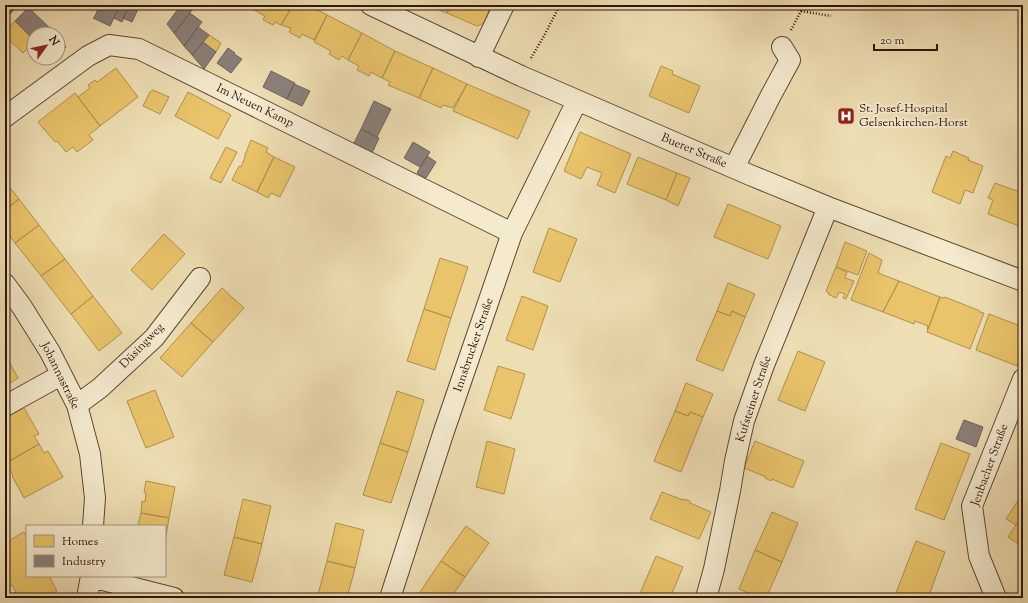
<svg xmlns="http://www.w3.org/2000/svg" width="1028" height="603" viewBox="0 0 1028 603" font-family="'Sorts Mill Goudy',serif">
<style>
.homes{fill:#e9c46a;stroke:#b1904d}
.industry{fill:#8a817c;stroke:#6f615a}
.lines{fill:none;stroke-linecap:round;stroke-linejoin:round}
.minor-casing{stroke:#5f4734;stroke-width:22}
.path{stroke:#2f150a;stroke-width:2.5;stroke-dasharray:1 2;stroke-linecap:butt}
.minor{stroke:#f4eace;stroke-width:20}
.labels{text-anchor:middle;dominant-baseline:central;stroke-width:4;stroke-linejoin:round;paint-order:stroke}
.street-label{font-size:12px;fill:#2f150a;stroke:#f4eace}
.poi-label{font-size:12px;fill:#2f150a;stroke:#f4eace;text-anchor:start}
</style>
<rect width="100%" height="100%" fill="#eedeb3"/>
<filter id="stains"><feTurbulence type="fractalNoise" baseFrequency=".005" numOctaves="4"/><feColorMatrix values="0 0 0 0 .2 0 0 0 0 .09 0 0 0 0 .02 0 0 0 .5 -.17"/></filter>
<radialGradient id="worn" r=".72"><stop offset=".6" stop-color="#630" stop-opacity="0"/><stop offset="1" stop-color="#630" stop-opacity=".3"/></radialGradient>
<path class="homes" d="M245,5h48l-12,20 -6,-3 -2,3 -10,-5 2,-4z
M293,5h15l19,10 -13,25 -12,-6 -2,4 -11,-6 2,-4 -10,-3z
M426,5h25l-4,8z
M451,5h40l-7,18 -7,3 -30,-13z
M327,15l35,18 -14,27 -6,-4 -3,4 -10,-6 2,-3 -17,-9z
M15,21l19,19v1l-11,12 -16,-15 1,-2 -3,-3v-2z
M362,33l33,18 -13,27 -11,-6 -2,4 -12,-6 2,-4 -11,-6z
M209,35l12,8 -5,9 -13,-10z
M395,51l38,17 -14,30 -31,-13 2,-3 -8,-4z
M661,66l12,5 -1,3 28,12 -11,27 -40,-17z
M116,68l22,29 -38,29 -22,-29 12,-9 -2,-3 7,-5 2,2z
M433,68l34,16 -14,24 -10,-3 -2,3 -22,-10z
M467,84l63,27 -12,28 -65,-28z
M153,90l16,7 -9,17 -17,-8 7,-14z
M188,92l43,23 -13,24 -43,-23z
M75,93l25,33 -11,9 4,5 -16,12 -4,-5 -7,5 -9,-11 -2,1 -17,-20z
M580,132l51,22 -16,39 -18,-8 5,-12 -15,-6 -6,12 -17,-8z
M251,140l17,8 -2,4 8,5 -17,35 -25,-12 7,-14 2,1 4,-10v-2z
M226,147l11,5 -16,31 -11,-5z
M953,151l16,7 -1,2 15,6 -10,27 -8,-3 -5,14 -28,-12 14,-36 4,2z
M274,157l21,10 -15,30 -9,-4 -3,5 -11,-6z
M638,157l39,16 -11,27 -39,-16z
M677,173l13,5 -12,28 -12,-6z
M5,181l14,18 -14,11z
M995,183l22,8 3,-4 3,1v28l-4,10 -31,-12 5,-14 -5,-2z
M19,199l20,26 -24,18 -10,-14v-19z
M728,204l53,22 -13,33 -54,-22z
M39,225l26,34 -24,17 -26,-33z
M549,228l28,11 -17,43 -27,-10z
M164,234l21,20 -33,36 -21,-20z
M845,242l22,9 -9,24 -22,-8z
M869,253l13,7 -4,13 21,8 -16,31 -32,-12z
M440,258l28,9 -17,51 -27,-9z
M65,259l28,37 -22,18 -30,-38z
M836,267l11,5 -2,6 9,3 -8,18 -3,-1 2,-4 -6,-2 -3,6 -8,-4 1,-1 -3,-2z
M899,281l41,16 -12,32h-1l1,-3 -13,-5 -1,3 -31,-12z
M728,283l27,11 -10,23 -13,-6 -2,5 -13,-5z
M222,288l22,20 -31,34 -22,-19z
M93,296l29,37 -23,18 -28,-37z
M522,296l26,10 -15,44 -27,-10z
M940,297l4,1 1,-1 35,14v1l4,1 -14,36 -43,-17z
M424,309l27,9 -16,52 -28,-9z
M717,311l13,5 2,-5 13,6 -22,54 -27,-11z
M989,314l34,13v22l-6,17 -41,-16z
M191,323l22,19 -31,35 -22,-19z
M798,351l27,11 -20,49 -27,-11z
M5,354l13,24 -13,8z
M498,366l27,8 -14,45 -27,-9z
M686,383l27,11 -10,23 -13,-5 -2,4 -13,-5z
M155,390l19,47 -28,11 -19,-47z
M397,391l27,9 -16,52 -28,-9z
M24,408l15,26 -5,2 5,8 -33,19 -1,-2v-43z
M675,411l13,5 2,-4 13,5 -22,55 -27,-11z
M487,441l28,8 -11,45 -28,-7z
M755,441l49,20 -11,27 -21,-9 -1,2 -6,-3 1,-1 -22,-9z
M380,443l28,9 -17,51 -28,-8z
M941,443l29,11 -26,66 -29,-11z
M39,444l5,9 4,-2 15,26 -39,21 -12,-22 1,-1 -7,-12z
M146,481l29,6 -6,31 -28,-5 1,-12 3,1 1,-9 -2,-1z
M662,492l21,8v-1l7,2v2l21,9 -12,27 -49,-20z
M243,499l28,7 -9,38 -28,-7z
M1019,499l4,2v17l-2,-1 -5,8 -10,-6z
M772,512l26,11 -16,39 -27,-12z
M141,513l28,5 -4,25v-17h-25v-1h-2z
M1021,517l2,1v29l-15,-10z
M336,523l28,7 -9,38 -28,-7z
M466,526l23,17 -24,34 -24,-16z
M24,532l3,5v39h22l8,15 -13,7h-30l-2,-4 4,-2 -4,-7 -3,2 -4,-8v-36z
M234,537l28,7 -10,38 -28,-7z
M916,541l29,11 -17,46h-34z
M755,550l27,12 -16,36h-6l-21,-9z
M656,556l27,11 -13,31h-32z
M327,561l28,7 -8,30h-30z
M441,561l24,16 -14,21h-29l-4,-3z"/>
<path class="industry" d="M5,5h13l-8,9 -5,-5z
M100,5h9l9,4 -8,17 -17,-8h1z
M120,5h7l2,1 -7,16 -8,-4z
M130,5h6l3,2 -7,15 -9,-4z
M181,5h12l2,1 -21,27 -7,-9z
M29,7v1l27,26h-22v6l-19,-19z
M190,13l12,9 -18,24 -10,-13z
M198,27l11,8 -17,20 -8,-9z
M58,37l8,10 -8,7z
M203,42l13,10 -12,17 -12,-14z
M228,48l7,5 -1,1 8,5 -11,14 -14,-10z
M271,71l24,12 -8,16 -24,-12z
M294,84l16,7 -8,15 -15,-7z
M374,101l17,8 -14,28 -16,-8z
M361,129l18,9 -7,15 -19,-8z
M413,142l17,10 -10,15 -16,-9z
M427,156l9,6 -10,16 -9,-5z
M964,420l19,7 -7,20 -20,-8z"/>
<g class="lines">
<defs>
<path id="minor" d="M371,5l150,71 229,99 78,32 195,74
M479,57l25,-52
M5,117l83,-61 21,-11 30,4 373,184
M734,168l36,-71 20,-37 -8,-13
M5,284l17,23 28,45 27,53 13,49 5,44 -2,28
M77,405l23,-17 54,-50 46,-60
M5,406l56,-31
M91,577l83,21
M87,598l4,-22
M390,598l53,-164 69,-201 65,-132
M706,598l8,-29 16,-78 5,-30 9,-40 20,-56 64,-158
M996,598l-17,-42 -7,-50 51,-127"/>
</defs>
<use href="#minor" class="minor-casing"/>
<path class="path" d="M790,5l11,6 -10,19
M801,11l30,5
M531,58l13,-22 16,-31"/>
<use href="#minor" class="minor"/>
</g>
<defs>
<symbol id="hospital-square" viewBox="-11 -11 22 22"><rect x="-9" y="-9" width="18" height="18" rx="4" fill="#8f2418" stroke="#f4eace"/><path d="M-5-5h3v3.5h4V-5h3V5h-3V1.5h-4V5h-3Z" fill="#fff"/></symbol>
</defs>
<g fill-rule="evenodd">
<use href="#hospital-square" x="836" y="106" width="20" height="20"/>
</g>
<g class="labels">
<g class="street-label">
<text transform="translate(255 106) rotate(26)">Im Neuen Kamp</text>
<text transform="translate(694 151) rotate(23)">Buerer Straße</text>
<text transform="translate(474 345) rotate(-71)">Innsbrucker Straße</text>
<text transform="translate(142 346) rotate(-46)">Düsingweg</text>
<text transform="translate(60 376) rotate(64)">Johannastraße</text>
<text transform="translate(754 399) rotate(-72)">Kufsteiner Straße</text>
<text transform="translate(990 465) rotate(-70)">Jenbacher Straße</text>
</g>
<g class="poi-label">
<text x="859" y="109">St. Josef-Hospital<tspan x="859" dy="14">Gelsenkirchen-Horst</tspan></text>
</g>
</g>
<rect width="1028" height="603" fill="none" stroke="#eedeb3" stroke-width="20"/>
<rect x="6" y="6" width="1016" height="591" fill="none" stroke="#2f150a" stroke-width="2"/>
<rect x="10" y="10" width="1008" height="583" fill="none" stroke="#2f150a"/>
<rect x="26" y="525" width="140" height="52" fill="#f4eace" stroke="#a59580"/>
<rect x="34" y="535" width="20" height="12" fill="#e9c46a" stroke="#a59580"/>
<text x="62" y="545" font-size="12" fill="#2f150a">Homes</text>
<rect x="34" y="555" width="20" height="12" fill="#8a817c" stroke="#a59580"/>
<text x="62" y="565" font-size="12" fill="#2f150a">Industry</text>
<g transform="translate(46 46) rotate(57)"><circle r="19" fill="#f4eace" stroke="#a59580"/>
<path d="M0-3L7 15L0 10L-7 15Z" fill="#8f2418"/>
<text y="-6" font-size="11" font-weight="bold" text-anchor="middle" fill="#2f150a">N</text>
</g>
<path d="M874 44v6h63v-6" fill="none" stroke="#2f150a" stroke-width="2"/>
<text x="880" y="44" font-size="12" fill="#2f150a" stroke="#f4eace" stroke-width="3" paint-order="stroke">20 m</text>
<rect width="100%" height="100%" filter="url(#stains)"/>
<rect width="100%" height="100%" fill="url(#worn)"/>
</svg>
